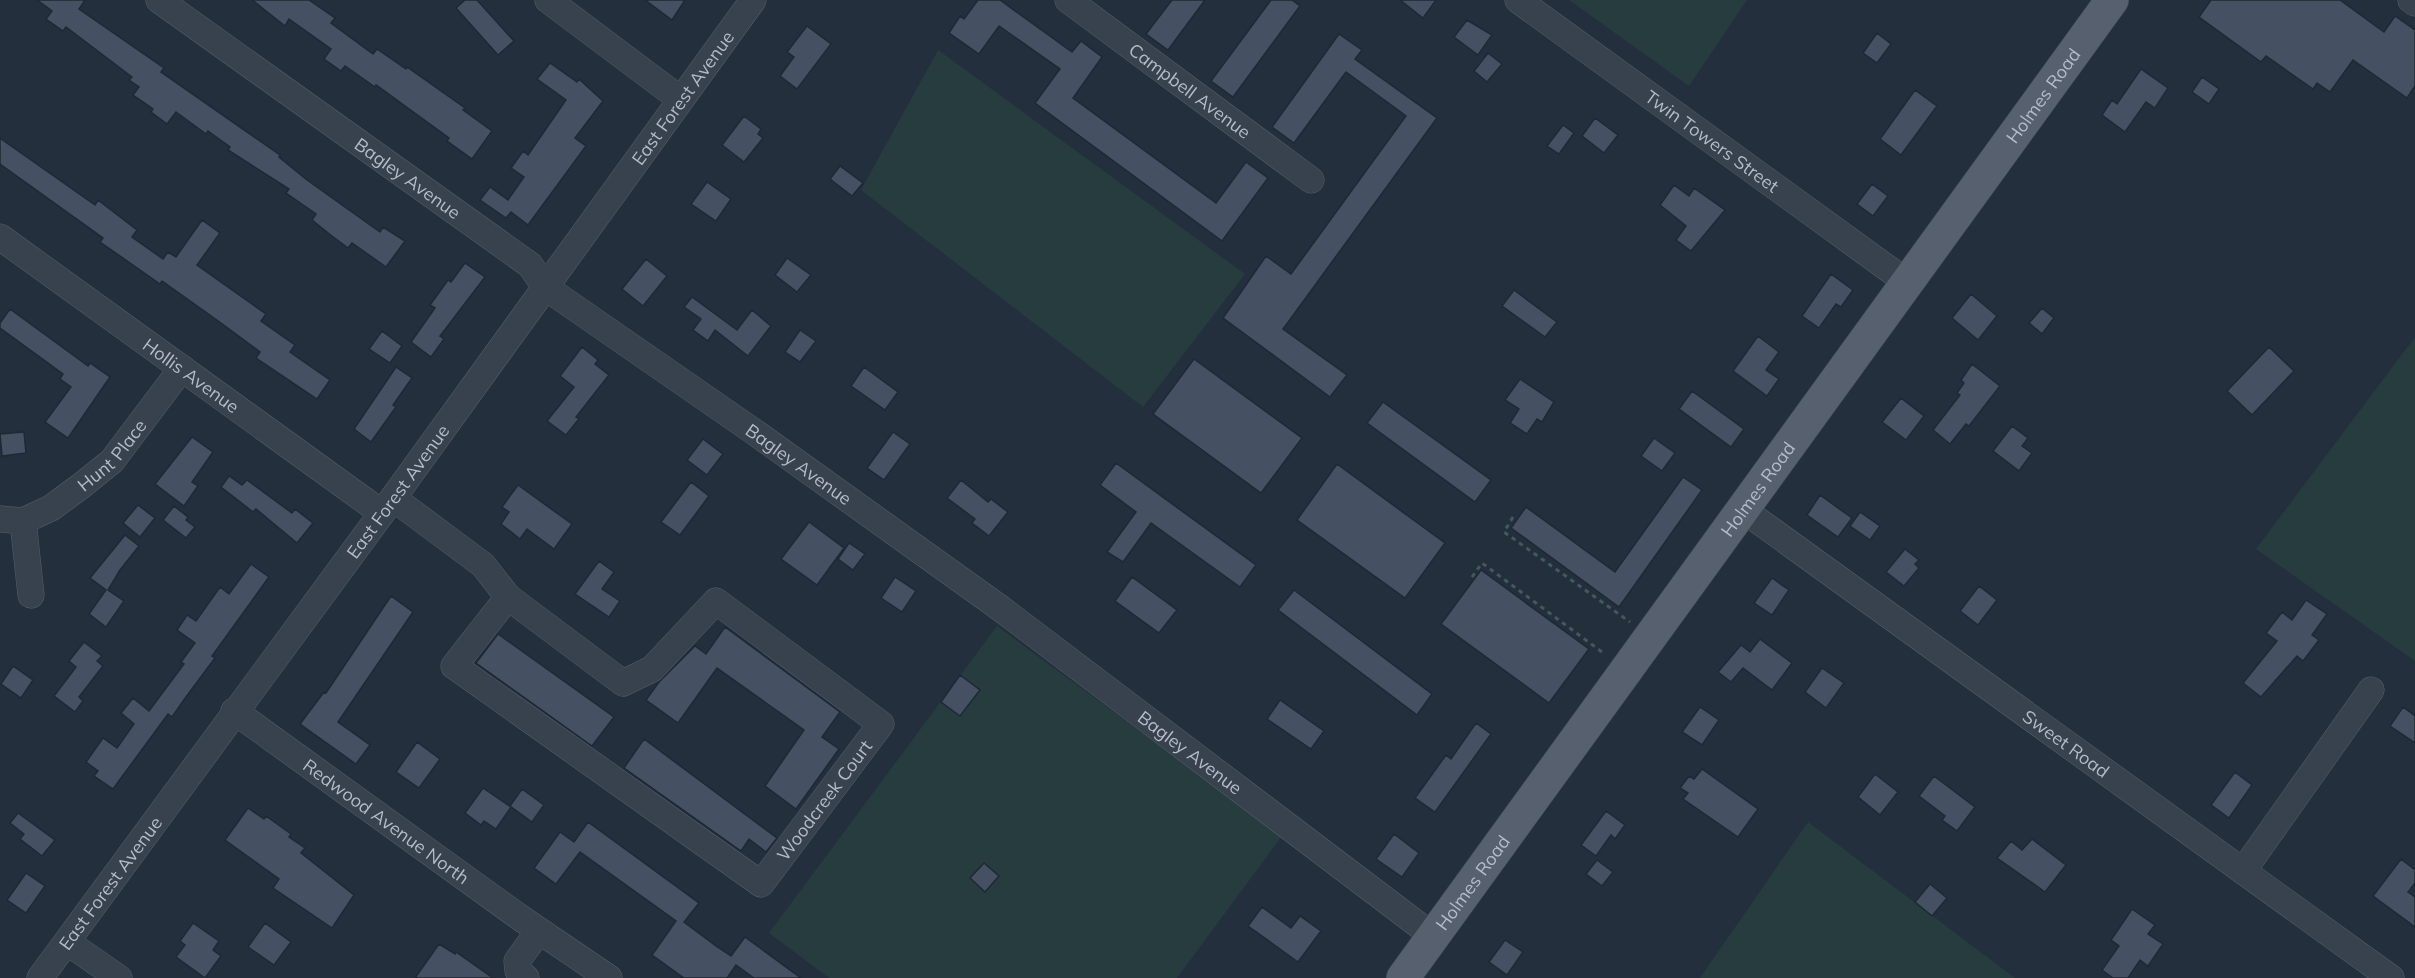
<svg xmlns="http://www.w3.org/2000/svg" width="2415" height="978" viewBox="0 0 2415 978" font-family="Mulish,sans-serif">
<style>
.green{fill:#263c3f}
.building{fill:#455162;stroke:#1f2835;stroke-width:1.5}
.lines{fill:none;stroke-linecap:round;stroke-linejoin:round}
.minor-casing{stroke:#565f6c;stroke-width:27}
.major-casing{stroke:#414a57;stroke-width:34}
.path{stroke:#44595c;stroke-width:3;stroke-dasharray:4.5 4.5;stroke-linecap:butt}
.minor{stroke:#38414e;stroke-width:26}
.major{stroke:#56606e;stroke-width:33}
.labels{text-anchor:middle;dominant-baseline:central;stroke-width:6;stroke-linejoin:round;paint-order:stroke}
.street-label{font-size:18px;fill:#b4bcc9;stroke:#1d2633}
</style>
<rect width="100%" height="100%" fill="#242f3e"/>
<path class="green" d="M1569,0h178l-58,86z
M938,50l307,224 -102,133 -282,-217z
M2415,337v324l-159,-112z
M997,626l285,210 -105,142h-348l-60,-45z
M1808,822l207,156h-315z"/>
<path class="building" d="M37,0h48l-6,9 85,59 -3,4 119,83 -1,2 28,23 73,52 3,-5 22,14 -19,26 -34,-24 -4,5 -16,-12 -20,-16 4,-6 -30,-21 3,-4 -61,-39 2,-3 -22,-16 -2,3 -30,-22 -9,12 -16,-12 2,-3 -20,-14 6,-8 -10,-7 3,-3 -66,-50 -3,4 -17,-12 6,-8z
M252,0h57l26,18 -4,5 42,31 4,-5 29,20 1,-2 58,41 -2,2 29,21 -20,28 -25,-18 2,-3 -73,-53 -1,2 -30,-21 -4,5 -17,-12 7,-10 -42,-30 -4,7z
M465,0h12l37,41 -16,14 -42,-47z
M645,0h40l-13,20z
M978,0h22l72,52 9,-11 21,16 -29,41 143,105 30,-41 22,16 -46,63 -187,-138 25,-34 -61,-43 -20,28 -30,-21 11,-17 4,3z
M1172,0h33l-37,50 -22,-16z
M1271,0h21l8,6 -67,91 -22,-16z
M1400,0h36l-13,18z
M2211,0h129l44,32 11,-16 20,14v56l-8,12 -54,-38 -23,32 -13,-9 -4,6 -47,-33 -5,6 -62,-45z
M1467,20l25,15 -14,20 -24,-18z
M807,26l24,18 -34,45 -17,-13 14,-19 -7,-5z
M1877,33l14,11 -14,19 -14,-10z
M1339,34l23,16 -7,9 82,59 -154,211 64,46 -17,22 -107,-79 43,-62 25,18 115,-158 -60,-44 -52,71 -22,-16z
M1488,53l14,11 -15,18 -13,-11z
M550,63l27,19 2,-3 24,22 -28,37 11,8 -58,79 -17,-13 -5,6 -26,-18 10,-13 18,13 16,-23 -13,-9 12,-17 5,4 38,-55 -29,-21z
M2141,69l27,19 -13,20 -9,-6 -21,30 -23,-17 10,-15 5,4z
M2202,77l17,12 -10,15 -17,-12z
M1915,90l22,16 -36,49 -21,-16z
M744,116l17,13 -3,5 5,4 -19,24 -22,-17z
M1595,118l23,17 -14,18 -22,-17z
M1563,125l11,8 -15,21 -12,-8z
M0,138l95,67 3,-5 39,30 -5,7 31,22 5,-7 8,5 26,-37 18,13 -23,32 69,49 -5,7 34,24 -5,7 40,28 -13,19 -61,-41 4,-6 -39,-29 -59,-42 -2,3 -60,-42 3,-4 -103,-74z
M840,166l23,17 -11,13 -22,-17z
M707,182l24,17 -15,22 -25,-17z
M1872,184l16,12 -15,20 -16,-12z
M1674,185l15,11 5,-8 31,22 -34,41 -15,-11 10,-14 -26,-21z
M787,258l24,17 -14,17 -22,-17z
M646,259l21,17 -24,30 -21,-17z
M465,263l20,14 -45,59 4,3 -13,18 -20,-15 24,-34 -5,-3 18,-25 3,2z
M1831,274l22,16 -12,17 -5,-3 -17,24 -17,-12z
M1514,290l43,32 -12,15 -43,-31z
M1971,294l26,22 -19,24 -26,-22z
M692,297l45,33 15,-20 19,16 -23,30 -33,-26 -7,11 -15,-11 8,-11 -17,-12z
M2042,308l12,10 -12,16 -13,-11z
M10,309l78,57 2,-3 20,14 -42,61 -23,-16 26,-35 -11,-8 3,-5 -63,-46v-5z
M800,330l16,11 -16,21 -15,-10z
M382,331l20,15 -12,17 -21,-14z
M1758,336l21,16 -13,18 13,9 -12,17 -34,-25z
M582,347l16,13 -3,4 14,11 -33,42 3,2 -13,16 -19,-14 27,-34 -14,-11z
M2269,347l25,24 -42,44 -25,-24z
M1194,359l108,79 -41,55 -108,-79z
M1972,364l28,22 -31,40 -3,-2 -16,20 -17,-14 27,-35 -3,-2 7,-10 -3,-3z
M396,367l16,11 -19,27 3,2 -25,35 -17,-13z
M864,367l34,25 -13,18 -34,-24z
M1520,379l34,23 -12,20 -5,-3 -10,15 -17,-11 9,-14 -14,-9z
M1692,391l52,38 -13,18 -52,-38z
M1901,398l23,18 -18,24 -24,-18z
M1383,402l108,78 -16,22 -108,-79z
M2012,426l16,12 -6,8 10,7 -13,18 -26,-20z
M24,432l2,21 -24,3 -2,-22z
M893,432l17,12 -26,36 -17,-12z
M192,437l21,15 -21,30 6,4 -14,20 -29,-22z
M1654,438l21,15 -13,18 -21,-15z
M703,439l20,15 -16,21 -20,-15z
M1116,463l140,102 -16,22 -89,-64 -28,39 -16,-10 29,-40 -36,-27z
M1337,464l108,79 -40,55 -108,-78z
M229,476l13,9 5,-5 45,33 3,-4 18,14 -16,20 -41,-34 -3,3 -32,-25z
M1683,477l19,13 -83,117 -108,-79 15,-21 89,65z
M961,480l27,22 3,-3 17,13 -19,24 -17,-13 3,-4 -28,-21z
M691,482l18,14 -29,39 -19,-13z
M518,485l54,39 -18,25 -27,-20 -7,10 -19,-15 8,-12 -7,-5z
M1820,495l32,23 -14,19 -31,-22z
M138,505l17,13 -15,19 -17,-14z
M174,506l14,11 -2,3 9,7 -9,11 -23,-18z
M1860,512l20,14 -10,14 -20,-14z
M809,522l35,26 -27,37 -36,-26z
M125,535l14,11 -19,24 -12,20 16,11 -18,26 -17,-13 17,-24 -16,-12z
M849,543l16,11 -12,16 -15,-11z
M1905,549l14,11 -4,4 4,4 -15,18 -18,-14z
M599,561l15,11 -12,17 18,12 -11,16 -34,-23z
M251,564l18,13 -57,79 3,2 -29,39 -14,20 -4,-3 -55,75 -19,-13 4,-5 -12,-9 17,-24 14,10 17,-24 -13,-11 12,-15 16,13 35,-47 -3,-2 14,-19 -18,-13 10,-15 9,6 24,-34 9,7z
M1481,570l108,79 -40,54 -108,-79z
M895,577l21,14 -14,21 -21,-14z
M1132,577l45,33 -18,23 -44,-32z
M1772,578l17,12 -17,25 -18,-12z
M1979,586l18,14 -19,25 -18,-14z
M1294,590l138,104 -15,21 -139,-105z
M391,596l22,16 -75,110 32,23 -14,19 -56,-40 24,-32 2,1z
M2306,600l21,14 -15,21 7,5 -16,21 -6,-5 -36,41 -18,-14 34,-42 -11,-8 16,-21 10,8z
M725,627l115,85 -18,25 17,12 -43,60 -31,-23 39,-56 -87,-62 -39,55 -32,-23 13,-18 36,-36 11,8z
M498,634l116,83 -22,29 -116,-83z
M1760,639l32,24 -20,27 -29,-22 -12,14 -13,-10 23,-27 9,7z
M84,642l18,14 -5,5 6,5 -24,31 4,4 -8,11 -21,-16 22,-29 -7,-6z
M13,666l20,14 -12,18 -20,-14z
M1822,668l22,15 -18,25 -21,-16z
M960,675l20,15 -20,26 -19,-14z
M1280,700l44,31 -13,18 -44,-30z
M1700,707l19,13 -17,25 -20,-13z
M2403,707l12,9v27l-25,-17z
M1476,723l15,11 -56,78 -20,-14 31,-43 5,4z
M644,739l133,99 -11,14 -17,-13 -8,12 -117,-83z
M417,742l23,17 -21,29 -23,-16z
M1702,769l56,40 -20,28 -55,-38 5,-6 -8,-5 9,-12 5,3z
M2235,772l17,13 -23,33 -18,-13z
M1875,774l23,18 -18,23 -22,-18z
M1934,776l41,31 -18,24 -15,-11 3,-4 -26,-20z
M483,788l28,19 -15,22 -12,-8 -3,4 -16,-12z
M522,789l22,16 -12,17 -22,-16z
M248,808l16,11 2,-3 25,18 -2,3 16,11 -4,5 53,42 -22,33 -59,-40 6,-9 -54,-39z
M1606,811l19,14 -10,14 -4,-4 -15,21 -15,-11z
M18,813l37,27 -13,16 -22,-17 4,-5 -14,-11z
M588,822l111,81 -15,19 32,24 15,10 14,-19 56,41h-47l-18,-13 -9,13h-43l-32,-23 24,-34 -96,-69 -24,32 -22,-16 26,-36 14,10z
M1394,834l25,19 -17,24 -26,-18z
M2032,839l34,26 -21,27 -48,-34 14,-17 11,9z
M2401,859l14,11v13l-7,9 7,5v30l-42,-31z
M1597,860l16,12 -11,14 -16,-12z
M984,863l15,13 -14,16 -15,-14z
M26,873l19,13 -19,27 -19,-13z
M1930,884l17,14 -15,18 -17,-14z
M1262,907l29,21 9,-12 21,15 -23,31 -50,-36z
M2132,909l23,16 -7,9 15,10 -15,22 -8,-6 -12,18h-15l-11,-8 17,-24 -8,-6z
M193,923l26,18 -6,9 8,6 -16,22 -29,-21 9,-12 -5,-4z
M265,923l26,19 -17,23 -26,-18z
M1505,940l18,12 -16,23 -18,-13z
M439,944l16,10 1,-2 37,26h-78z"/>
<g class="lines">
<defs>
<g id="minor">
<path id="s1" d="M159,0l371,265 15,22 208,144 247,177 433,328"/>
<path d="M548,0l132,99"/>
<path id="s2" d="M1068,0l243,180"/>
<path id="s3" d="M1518,0l390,283"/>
<path d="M2411,0l4,3"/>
<path id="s4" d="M0,237l382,276"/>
<path id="s5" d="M393,498l90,67 25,32 -54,69 307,218 120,-160 -165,-123 -64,68 -29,14 -115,-86"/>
<path id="s6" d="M1742,509l649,469"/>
<path id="s7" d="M0,519l23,2 28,-13 30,-22 31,-25 70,-93"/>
<path d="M23,521l8,74"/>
<path id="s8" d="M234,711l288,208 87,59"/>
<path d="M2243,871l128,-181"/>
<path d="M67,942l52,36"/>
<path id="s9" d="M40,978l353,-480 360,-498"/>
<path d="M526,978l-8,-7 -1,-10 22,-30"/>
</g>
<g id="major">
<path id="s10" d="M1403,978l709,-978"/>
</g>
</defs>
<use href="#minor" class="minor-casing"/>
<use href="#major" class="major-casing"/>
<path class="path" d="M1513,517l-9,15 126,90
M1472,577l10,-14 120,89"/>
<use href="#minor" class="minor"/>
<use href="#major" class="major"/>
</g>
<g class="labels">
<g class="street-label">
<text stroke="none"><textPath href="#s2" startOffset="152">Campbell Avenue</textPath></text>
<text stroke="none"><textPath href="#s10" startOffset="1090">Holmes Road</textPath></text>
<text stroke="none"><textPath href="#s9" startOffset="1090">East Forest Avenue</textPath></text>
<text stroke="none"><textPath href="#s3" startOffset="240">Twin Towers Street</textPath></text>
<text stroke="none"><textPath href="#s1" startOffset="306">Bagley Avenue</textPath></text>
<text stroke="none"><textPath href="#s4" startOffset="236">Hollis Avenue</textPath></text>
<text stroke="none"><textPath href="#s7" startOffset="135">Hunt Place</textPath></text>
<text stroke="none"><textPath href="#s1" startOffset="792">Bagley Avenue</textPath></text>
<text stroke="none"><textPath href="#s10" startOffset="604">Holmes Road</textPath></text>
<text stroke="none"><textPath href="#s9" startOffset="604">East Forest Avenue</textPath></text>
<text stroke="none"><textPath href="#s6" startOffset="400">Sweet Road</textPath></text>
<text stroke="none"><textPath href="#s1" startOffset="1278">Bagley Avenue</textPath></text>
<text stroke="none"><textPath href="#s5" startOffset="722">Woodcreek Court</textPath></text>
<text stroke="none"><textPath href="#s8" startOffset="188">Redwood Avenue North</textPath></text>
<text stroke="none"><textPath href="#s9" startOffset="118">East Forest Avenue</textPath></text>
<text stroke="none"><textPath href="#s10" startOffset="118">Holmes Road</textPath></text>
</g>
</g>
</svg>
